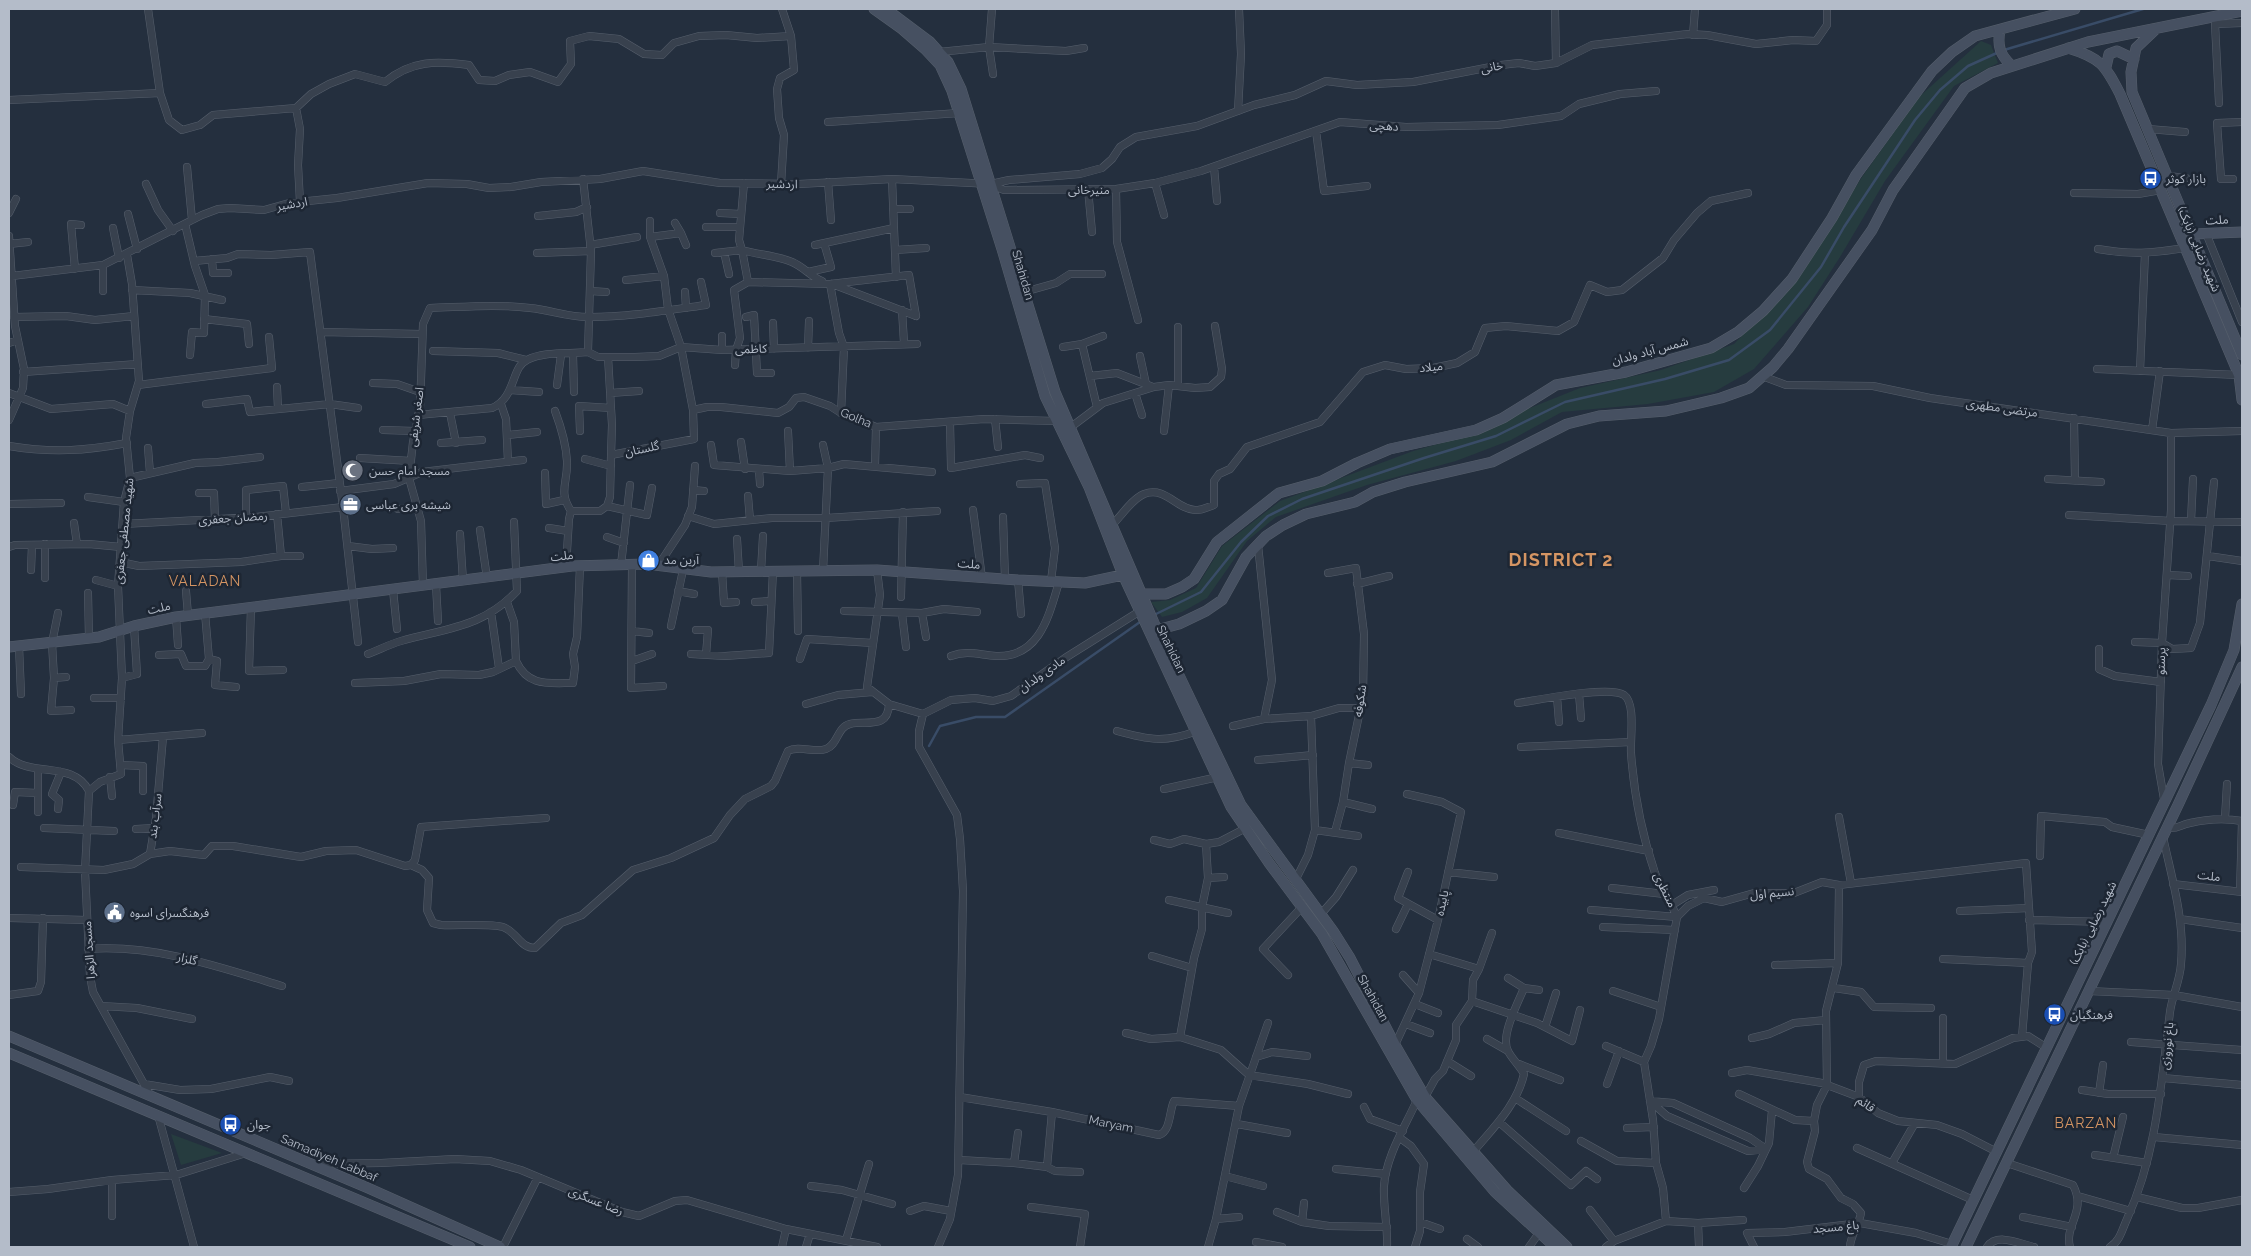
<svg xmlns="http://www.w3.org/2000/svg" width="2251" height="1256" viewBox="0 0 2251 1256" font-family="Raleway,'Noto Sans Arabic',sans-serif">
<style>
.green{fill:#263c3f}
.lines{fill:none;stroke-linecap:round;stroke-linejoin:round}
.stream{stroke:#394c67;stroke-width:2.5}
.street-casing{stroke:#565f6c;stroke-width:8}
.secondary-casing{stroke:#565f6c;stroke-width:11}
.street{stroke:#38414e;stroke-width:7}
.secondary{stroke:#465061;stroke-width:10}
.labels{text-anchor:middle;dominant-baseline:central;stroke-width:5;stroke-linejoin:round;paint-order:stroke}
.street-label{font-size:12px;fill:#b4bcc9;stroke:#1d2633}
.poi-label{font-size:12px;fill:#b4bcc9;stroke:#1d2633;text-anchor:start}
.neighbourhood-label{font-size:14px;letter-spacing:1px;fill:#d59563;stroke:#1d2633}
.district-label{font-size:18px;font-weight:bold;letter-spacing:1px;fill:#d59563;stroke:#1d2633}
</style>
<rect width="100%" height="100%" fill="#242f3e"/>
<path class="green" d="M1981,41l10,4 7,18 -44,23 -69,95 -45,76 -32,50 -54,62 -40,23 -66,12 -86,8 -51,28 -55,21 -89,24 -91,32 -29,24 -40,57 -25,14 -20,5 -11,-15 19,-2 26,-12 26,-42 58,-45 133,-50 81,-23 31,-18 55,-22 81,-18 73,-26 67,-69 61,-98 57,-80z
M171,1134l51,19 -41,12z"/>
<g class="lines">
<path class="stream" d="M2004,50l139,-41
M1156,614l45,-22 40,-50 27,-26 34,-17 122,-41 72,-22 69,-34 100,-23 64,-19 41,-30 51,-63 23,-40 71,-107 25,-30 28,-24 31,-14
M929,746l11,-20 36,-9h29l135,-95"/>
<defs>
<path id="street" d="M148,9l12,84
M992,9l-3,38 4,27
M1555,9l1,54
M1693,35l2,-26
M939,52l50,-5 77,4 18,-3
M9,100l151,-7 9,27 13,10 18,-5 13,-10 83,-7 15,-14 18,-10 26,-10 30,8c27,-22 51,-21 84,-17l10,15 16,1 14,-6 21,-3 28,10 13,-18 -1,-23 19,-5 30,3 25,15 18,1 12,-12 25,-7 27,-1 31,3 34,-2
M2219,103l-4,-79 27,-1
M296,108l4,21 -2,36 2,37
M1238,111l3,-57 -2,-45
M828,122l131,-9
M2148,129l37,3
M1316,131l8,60 43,-5
M187,167l5,53
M1214,167l3,34
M2168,176l18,2
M892,179l4,98
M2233,179h-12l-4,-56 25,-1
M828,182l3,38
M744,183l-5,57 3,10c17,5 34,5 50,12 12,5 19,15 30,19
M1155,183l9,32
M146,184l12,26 15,21
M781,184l3,-49 -5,-17 -2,-29 3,-11 14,-8 -3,-34 -9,-27
M991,185l13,5 112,-1 1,53 21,78
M1088,189l4,43
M1116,189l39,-6 46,-12 139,-49 66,5 92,-2 63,-9 18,-12 41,-10 36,-3
M2074,193l64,1 23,-4
M893,209h17
M9,213l7,-14
M720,213l21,1
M128,214l9,35
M538,216l38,-4 11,-5
M675,223l6,10
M185,224l10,42 10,29 -1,38 -12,-1 -2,23
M706,227h34
M113,228l6,30
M2206,233l36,89
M9,236l6,90 9,43 -1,19 -14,32
M650,237l31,-4 5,12
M9,244l19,-2
M590,245l47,-8
M815,245l79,-17
M2098,249c33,6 55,4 87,-1
M895,250l31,-2
M724,252l5,22
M537,253l54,-2
M715,253l27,-3 6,32
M212,259l1,14h15
M194,261l33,-3 11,-4 33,1 39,-3 33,255 15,135
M75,269l-4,-45 10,1
M808,272l23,-5 -7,-24
M12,276l91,-11 99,-50 16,-6 12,-1 34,2 25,-7 48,-5 91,-15 39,1 22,4 22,-1 30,-5 59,-3 43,-8 77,12 79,1 93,-5 99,5 18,-4 71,-6 22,-6 10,-9 8,-12 16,-10 61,-11 57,-21 41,-10 31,-14 31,4 56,-3 88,-17 18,-2 16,3 21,-3 36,-18 96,-11 19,1 49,9 37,-4 23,1 11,-16v-16
M626,280l38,-4
M830,284l9,49 5,14 -3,66
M832,284l84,32
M132,290l58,3 32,7
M103,291v-26
M590,291l16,1
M685,292l1,16
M1024,292l32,-9 14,-9h32
M902,310l2,33
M14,317l52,-1 29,4 39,-4
M746,317l8,-2 3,58h14
M204,319l43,5 2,20
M773,323l1,26
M1178,327v58
M321,332l101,2
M722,336v14
M9,343l9,-3
M1082,344l15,63
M1063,347l19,-3 21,-8
M808,348l1,-27
M433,351l65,2 28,7
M588,352l10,5h37l24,-1 22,-9 41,3 195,-6
M573,354l1,38
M1140,356l6,28
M608,357l4,68 -1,30
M735,365l1,-15 4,-12 -6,-48 14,-8 82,2 79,-9 7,41
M2097,369l142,6
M2140,371l5,-118
M23,372l115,-8
M1090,376l27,-3 36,14
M1762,376l24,9 87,1 57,12 241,35 71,-2
M373,383l24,1 23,8
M138,385l134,-17 -3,-31
M557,385l4,-30
M277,387l1,22
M510,390l29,2
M9,393l42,16 62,-5 17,7
M610,393l29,-2
M1135,393l7,22
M206,404l41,-5 3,13 80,-8 28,4
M501,404l5,15 2,43
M693,410l14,-3h14l57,6 11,-6 7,-9 8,-1 26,9 11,7 35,14 108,-8 73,2
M555,411c6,16 11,33 12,50 1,22 -9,30 4,50
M450,413l6,30
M418,415l74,-7c24,-10 19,-41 35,-48 17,-9 42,-6 61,-8l3,-101 -8,-72
M2074,418l1,63
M995,419l3,28
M950,422l1,46 74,-13 15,3
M1071,427l32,-24 51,-16 15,-2 26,3 15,-1 11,-10 1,-8 -7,-43
M383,430l32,1
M2152,430l8,-59
M580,431l-1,-25 32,2
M788,431l2,40
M1164,431l5,-46
M507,435l30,-3
M741,442l4,27
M441,443l41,-3
M711,445l3,20 76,6 38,-3 16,-4 88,8
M823,445l5,23 -5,103
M9,446c42,7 76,5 118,-3
M148,448l2,25
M360,458l51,3
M585,459l26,7
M875,467l1,-40
M759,470l1,14
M545,473l1,31 18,-4
M130,478l65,-15 23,-1 42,-5
M2048,479l53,3
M1020,484l25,-1 10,65 -4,33
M302,487l37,-4
M693,490l11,1
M340,491l54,-7 28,-12 101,-12
M199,493h15l1,27
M748,496l2,24
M88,497l36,5
M9,504l52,-1
M607,506l40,9 5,-27
M398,509l20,-1
M973,510l9,68
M277,514l4,42
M2069,515l102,6 71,1
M688,516l26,8 58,-6h54l111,-7
M1003,517l2,62
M246,518v-28l37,-4 3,27
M2191,521l2,-42
M74,523l3,21
M123,524l133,-7 87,-10
M1113,524c9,-9 19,-25 31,-30 22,-8 32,15 51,16 6,1 13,-3 19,-5v-24l5,-7 11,-5 17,-22 73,-25 43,-50 22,-7 21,4 27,-1 24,-5 18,-11 10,-24 21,-2 52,5 16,-9 16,-37 17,7 15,-2 41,-32 11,-18 23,-27 14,-12 37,-8
M549,528l19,3
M480,530l7,48
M460,534l3,47
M607,537l17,6
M737,539l2,33
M1258,545l14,135 -8,39
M348,546l24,3 21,-1
M9,547l6,-2 74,-1 32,3
M2208,556l34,5
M120,562l19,4 26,-1 76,-3 40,-6h19
M621,565l9,-80
M632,565l-1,123 32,-2
M658,566l27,-41 7,-18 3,-41
M566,567l3,-48 2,-8h29l7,-5 3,-9 1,-42 83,-16 -1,-29 -12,-63 -13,-38 -4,-33 -14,-39v-16
M31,570l1,-25
M761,571l2,-35
M797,571l1,60
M722,572l2,31 12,-1
M1328,573l28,-5 8,66 -1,62 -14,67 -6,39 -8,30
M2167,575l21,1
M45,578v-34
M96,580l22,6
M1018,580l3,34
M1357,584l32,-8
M436,585l2,36
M423,586l-2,-65 -12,-43 4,-36 7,-34 3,-84 7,-16c34,-1 67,-4 100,0 21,2 40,10 61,9 38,0 77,-7 115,-12l-5,-23
M393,590l4,39
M186,591l2,24
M678,591l16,3
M88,593l1,45
M901,597l2,-85
M507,602l7,20 2,39
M755,602l16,-1
M251,607l-2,64 34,-1
M844,611l78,2 4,24
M491,612l8,56
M58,613l-6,30 2,35 -3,33 20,-1
M922,613l22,-4 33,3
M902,614l4,33
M176,617l2,28
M671,626l12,-56
M696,630h12l-2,25
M632,631l17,2
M2135,642l27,1 10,6 19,-1 9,-25 14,-141
M19,646l2,48
M2099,649v20l16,7 46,6
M368,654c11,-4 22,-10 33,-13 45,-13 81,-13 116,-50l-3,-69
M691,654l34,2 44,-3 4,-82
M159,655l22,-1 5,12h19l4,-7 -4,-46
M951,656c16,-6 29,-1 45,0 44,2 53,-41 63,-74
M209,659l8,2 -2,24 21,2
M800,659l7,-20 66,4
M632,661l20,-7
M54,678l12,-1
M122,678l15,-4 -3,-48
M355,683l49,-2 37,-7 38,1 14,-3 23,-11c12,26 32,22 57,22l2,-16 -2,-13 4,-17 3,-71
M1579,694l2,24
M1557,697l2,25
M94,698h27
M1518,703c20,-3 92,-18 106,-8 12,8 6,44 7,58 3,41 11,82 24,120 6,16 16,29 22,44l-18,102 -8,27 -7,16 9,58 3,43 7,25 3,33
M806,704l32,-9 34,-3
M889,704l34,10
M1233,726l31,-7 47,-3 28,-8h21
M1117,731c32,9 48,12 80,0
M118,740l84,-7
M1521,747l110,-5
M9,757c22,21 64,3 80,34l-4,80 5,105 3,16 57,103
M1258,760l55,-5
M1349,763l19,2
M120,765l23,1v25
M110,777l2,19
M1164,789l54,-12
M89,791l11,-9 21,-8 -3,-34 4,-62 -4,-92 6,-84 6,-24 -4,-40 4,-27 9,-30 -7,-97 -5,-29
M2164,799l-6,-35 4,-121 9,-133v-77
M1343,802l29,7
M13,805l2,-13 23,1
M58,809l1,-9 -7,-6 9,-22
M38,812v-43
M1839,817l12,66
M2225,818l2,-34
M44,828l70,3
M2167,828c13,1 12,-3 23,-5 17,-4 35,-5 52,-2l-2,71
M136,829l18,-1
M1315,830l43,6
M1559,833l90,18
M1154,840l16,4 14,-5 22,5 13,-2 27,-14
M150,854l20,-3 34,4 8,-9h21l68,11 25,-6 30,-1 49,16 6,-1
M2040,856l1,-40 64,6 7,5 37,8
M411,865l11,5 7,8 -2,32 6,13 8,2c16,1 49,-2 62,2 14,5 17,21 32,21l26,-25 21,-8 51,-45 38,-12 43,-20 16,-23 15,-16 26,-13 4,-5 13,-30c11,-6 26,2 38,-2 12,-4 11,-22 24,-25 16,-4 38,6 39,-20l-22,-17 13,-92 -3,-25
M411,865l4,-5 6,-33 125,-9
M21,867l83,3 29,-6 17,-10 6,-36 7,-81
M1408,872l-10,26 40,22
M1448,872l46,5
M1208,878l16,-1
M1296,879l12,-24 7,-25 -4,-114
M2173,884l69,8
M1839,885l-1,78 -12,48 1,74 -10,20 -3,16 1,10 -8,31 2,7 18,10 14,19 12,6 8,9c-2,12 -11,23 -11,34
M1612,888l52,6
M1169,900l59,13
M1672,905l16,-10 26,-5
M1591,910l86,7 11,-11 16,-8 18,4 32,-9h40l28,-11 17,3 187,-22 6,89 -4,11 -6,74
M1960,911l69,-3
M1321,914l15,-17 17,-27
M9,918l78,2
M2180,919l62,9
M2029,920l78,2
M1603,927l72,3
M1396,929l12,-25
M88,949c66,-5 132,18 194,37
M1429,954l50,15
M1152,956l40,12
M1943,959l85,4
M1775,965l63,-2
M1288,975l-25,-26 39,-42
M1403,975l16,18
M1508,978l16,10 15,2
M1834,988l27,4 13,15 57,1
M1613,991l48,16
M2089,991l85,4 68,12
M9,995l29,-4 3,-9 2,-64
M1472,1001l65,22 35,18 8,-31
M1415,1004l23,9
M101,1006l36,2 55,11
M1406,1024l24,9
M1545,1027l11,-34
M1126,1033l25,6 29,-2 41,13 28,25 59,9 40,10
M1180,1037l14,-79 8,-29v-22l6,-29 -2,-34
M1752,1038l17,-4 25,-11 32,-3
M1487,1039l21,12
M2131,1042l111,8
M1395,1045l24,-52 19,-73 23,-108 -19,-10 -35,-8
M1606,1046l38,16
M1256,1057l16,-5 35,4
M1447,1061l24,15
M1943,1063v-45
M1519,1064l41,16
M1732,1073l15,-3 75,13 37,14 19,16 20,8 39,4 25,9 33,17
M2163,1078l79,7
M144,1084l36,6 31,-1 59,-12 19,4
M1607,1084l12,-33
M2082,1090l26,4h53
M2099,1093l4,-28
M1739,1094l56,26 19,1
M960,1097l92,15 107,23c12,-4 10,-24 15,-34l65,5
M1425,1097l10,-18 8,-8 13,-31v-15l16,-24 1,-21 6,-11 13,-36
M1859,1097v-15l5,-17 12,-4 79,3 58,-26 15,-2 19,12
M1515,1098l51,33
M1650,1101l23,2 77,35 16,11 -18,2 -81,-35z
M1364,1107l6,12 33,12
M158,1115l36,132
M1499,1122l72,63 15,-14 11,8
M1237,1124l50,9
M1627,1128l27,-1
M2154,1137l88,8
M1400,1138l11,8 13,18 -4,28v39l-5,16
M1581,1141l36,20 39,2
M1857,1148l116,52
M1473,1152c20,-24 44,-47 51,-78 -4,-8 -12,-15 -16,-23 -8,-15 10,-48 16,-63
M2095,1155l52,8
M2113,1158l10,-41
M959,1160l55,3 33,4 8,4 25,1
M1014,1163l4,-30
M1892,1163l23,-40
M2007,1163l66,22c14,27 -9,40 -3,62
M315,1164l66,-1 74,-4 35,2 31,9 101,42 17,4 36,-15 12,-1 99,29 91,18
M1047,1167l5,-55
M1336,1169l50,5
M1225,1176l38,10
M112,1180v36
M811,1186l31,4 50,14
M1744,1188l14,-22 11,-23 3,-33
M9,1192l39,-3 64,-9 64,-5 70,-22
M2078,1196l53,15
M2137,1197l45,11h16l44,-8
M1031,1207l54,7 -5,33
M1590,1210l24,31
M910,1211l14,-5 27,5
M1277,1212l25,10 27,4 58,1
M2023,1217l49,10
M1216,1219l23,-2
M1302,1222l2,-19
M1420,1222l20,7
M1698,1223l1,24
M1467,1239l11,8
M846,1240l23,-76
M1256,1242l26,5
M503,1247l35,-70
M782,1247l4,-18
M806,1247l4,-13
M938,1247l12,-28 8,-44 5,-284 -3,-52 -3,-24 -38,-68v-16l4,-17 28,-14 24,-2 18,3 18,-5 54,-38 75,-47
M1208,1247l8,-28 23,-113 29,-83
M1387,1247c1,-20 -4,-40 -3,-61 2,-30 21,-59 33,-86
M1529,1247l10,-14
M1606,1247l8,-6 52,-20 32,2 45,-3
M1754,1247l-7,-14 38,-1 75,-9 56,10 36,11
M1987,1247c10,-15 33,-3 47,0
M2110,1247c10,-6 12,-17 17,-28 30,-66 34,-136 43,-207 2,-16 10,-31 11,-48 4,-43 -9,-85 -18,-127"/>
<path id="secondary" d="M874,9l28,20 23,20 15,16 12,26 50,158 43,147 44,91 34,88 108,232 38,56 53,71 95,166 78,92 60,55
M886,9l44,33 18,20 13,27 94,303 99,231 87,182 92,126 17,27 45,87 30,52 82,93 60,57
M2157,28l-21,20 -5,24 1,20 110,263
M2000,30c-3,16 0,25 12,36
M2068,48c33,10 37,17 52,46l119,281 3,25
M2106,67l3,-13 8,-3 17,8
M2193,234l49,-2
M1143,594h23l16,-7 12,-8 23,-37 62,-49 43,-12 35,-18 33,-14 86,-19 27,-12 53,-33 70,-13 85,-24 27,-16 25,-21 29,-32 40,-61 24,-43 76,-104 20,-19 23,-16 100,-27
M1153,631l26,-7 27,-13 16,-11 24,-43 20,-21 17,-11 23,-11 49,-12 18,-10 32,-10 87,-20 75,-38 32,-8 67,-5 55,-13 28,-10 24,-21 15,-18 84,-119 21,-40 72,-102 26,-15 97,-31 154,-31
M9,647l90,-10 35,-11 42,-9 396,-51 75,-2 64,8 166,-2 141,10 67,3 42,-9
M9,1036l359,152 132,59
M9,1053l461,194
M1951,1247l260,-542 23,-55 8,-46
M1966,1247l212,-442 64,-138"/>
</defs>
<use href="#street" class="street-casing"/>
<use href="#secondary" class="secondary-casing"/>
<use href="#street" class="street"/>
<use href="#secondary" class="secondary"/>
</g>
<defs>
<symbol id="bus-disc" viewBox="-11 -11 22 22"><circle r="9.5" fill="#1a4fb4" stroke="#1d2633"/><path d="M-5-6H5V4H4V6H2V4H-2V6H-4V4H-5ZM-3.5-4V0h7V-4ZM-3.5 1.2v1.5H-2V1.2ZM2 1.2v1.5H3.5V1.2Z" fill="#fff"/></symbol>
<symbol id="mosque-disc" viewBox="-11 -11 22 22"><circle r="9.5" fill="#6b7280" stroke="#1d2633"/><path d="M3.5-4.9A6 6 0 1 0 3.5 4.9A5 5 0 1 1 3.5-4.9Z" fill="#fff"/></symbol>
<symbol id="office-disc" viewBox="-11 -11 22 22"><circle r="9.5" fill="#5c6f8a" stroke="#1d2633"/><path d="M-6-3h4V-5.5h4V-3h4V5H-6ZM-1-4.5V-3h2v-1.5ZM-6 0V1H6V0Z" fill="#fff"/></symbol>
<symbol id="shop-disc" viewBox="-11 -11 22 22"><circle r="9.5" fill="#3f7fe0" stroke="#1d2633"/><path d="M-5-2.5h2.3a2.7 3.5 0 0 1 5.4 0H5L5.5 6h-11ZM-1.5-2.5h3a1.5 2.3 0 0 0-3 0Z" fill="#fff"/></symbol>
<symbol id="civic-disc" viewBox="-11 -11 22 22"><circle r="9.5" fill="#5c6f8a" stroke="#1d2633"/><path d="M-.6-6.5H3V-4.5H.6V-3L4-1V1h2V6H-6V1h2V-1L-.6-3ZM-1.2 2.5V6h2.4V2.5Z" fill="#fff"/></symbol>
</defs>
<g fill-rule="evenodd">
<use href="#bus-disc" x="2138" y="166" width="25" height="25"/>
<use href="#mosque-disc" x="340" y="458" width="25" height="25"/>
<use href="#office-disc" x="338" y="492" width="25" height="25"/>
<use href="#shop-disc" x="636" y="548" width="25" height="25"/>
<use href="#civic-disc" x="102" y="900" width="25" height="25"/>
<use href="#bus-disc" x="2042" y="1002" width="25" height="25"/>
<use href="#bus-disc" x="218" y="1112" width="25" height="25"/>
</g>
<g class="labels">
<g class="street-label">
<text transform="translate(1492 67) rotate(-10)">خانی</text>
<text transform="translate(1384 126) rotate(4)">دهچی</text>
<text transform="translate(782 184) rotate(1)">اردشیر</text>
<text x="1089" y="190">منیرخانی</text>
<text transform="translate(292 204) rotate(-10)">اردشیر</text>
<text transform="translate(2217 220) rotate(-3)">ملت</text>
<text transform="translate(2199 249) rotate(67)">شهید رضایی (بابک)</text>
<text transform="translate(1023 275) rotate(74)">Shahidan</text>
<text transform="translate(751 349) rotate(-1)">کاظمی</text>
<text transform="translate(1650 351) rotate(-15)">شمس آباد ولدان</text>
<text transform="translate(1431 367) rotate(-6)">میلاد</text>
<text transform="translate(2002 408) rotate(8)">مرتضی مطهری</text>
<text transform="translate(416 417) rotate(-83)">اصغر شریفی</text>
<text transform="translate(856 418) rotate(22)">Golha</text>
<text transform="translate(642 449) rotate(-12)">گلستان</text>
<text transform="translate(233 518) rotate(-4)">رمضان جعفری</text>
<text transform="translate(124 531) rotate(-84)">شهید مصطفی جعفری</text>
<text transform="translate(562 556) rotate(-6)">ملت</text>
<text transform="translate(969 564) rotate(5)">ملت</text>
<text transform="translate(159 608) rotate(-12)">ملت</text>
<text transform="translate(1171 649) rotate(64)">Shahidan</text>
<text transform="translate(2161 661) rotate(-88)">پرستو</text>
<text transform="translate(1042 674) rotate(-35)">مادی ولدان</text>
<text transform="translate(1360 701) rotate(-82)">شکوفه</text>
<text transform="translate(155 816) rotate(-83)">سرآب بند</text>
<text transform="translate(2209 876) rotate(7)">ملت</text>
<text transform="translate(1665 890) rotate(64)">منتظری</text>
<text transform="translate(1772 893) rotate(-5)">نسیم اول</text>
<text transform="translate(1442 903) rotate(-78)">پابیده</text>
<text transform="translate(2093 923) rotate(-64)">شهید رضایی (بابک)</text>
<text transform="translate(89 950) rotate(-94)">مسجد الزهرا</text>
<text transform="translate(187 959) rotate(13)">گلزار</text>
<text transform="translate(1373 998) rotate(61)">Shahidan</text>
<text transform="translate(2167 1046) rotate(-84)">باغ نوروزی</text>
<text transform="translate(1866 1104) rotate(36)">قائم</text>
<text transform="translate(1111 1124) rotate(12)">Maryam</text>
<text transform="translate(329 1158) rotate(23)">Samadiyeh Labbaf</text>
<text transform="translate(596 1201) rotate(22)">رضا عسگری</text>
<text transform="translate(1836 1227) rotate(-5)">باغ مسجد</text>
</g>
<g class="poi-label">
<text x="2166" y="179">بازار کوثر</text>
<text x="369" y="471">مسجد امام حسن</text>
<text x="366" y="505">شیشه بری عباسی</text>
<text x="664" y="560">آرین مد</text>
<text x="130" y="913">فرهنگسرای اسوه</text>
<text x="2070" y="1015">فرهنگیان</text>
<text x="247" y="1125">جوان</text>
</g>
<g class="neighbourhood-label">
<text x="205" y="581">VALADAN</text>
<text x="2086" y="1123">BARZAN</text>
</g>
<g class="district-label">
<text x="1561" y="559">DISTRICT 2</text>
</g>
</g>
<rect width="2251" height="1256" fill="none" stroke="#b4bcc9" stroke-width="20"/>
</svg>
